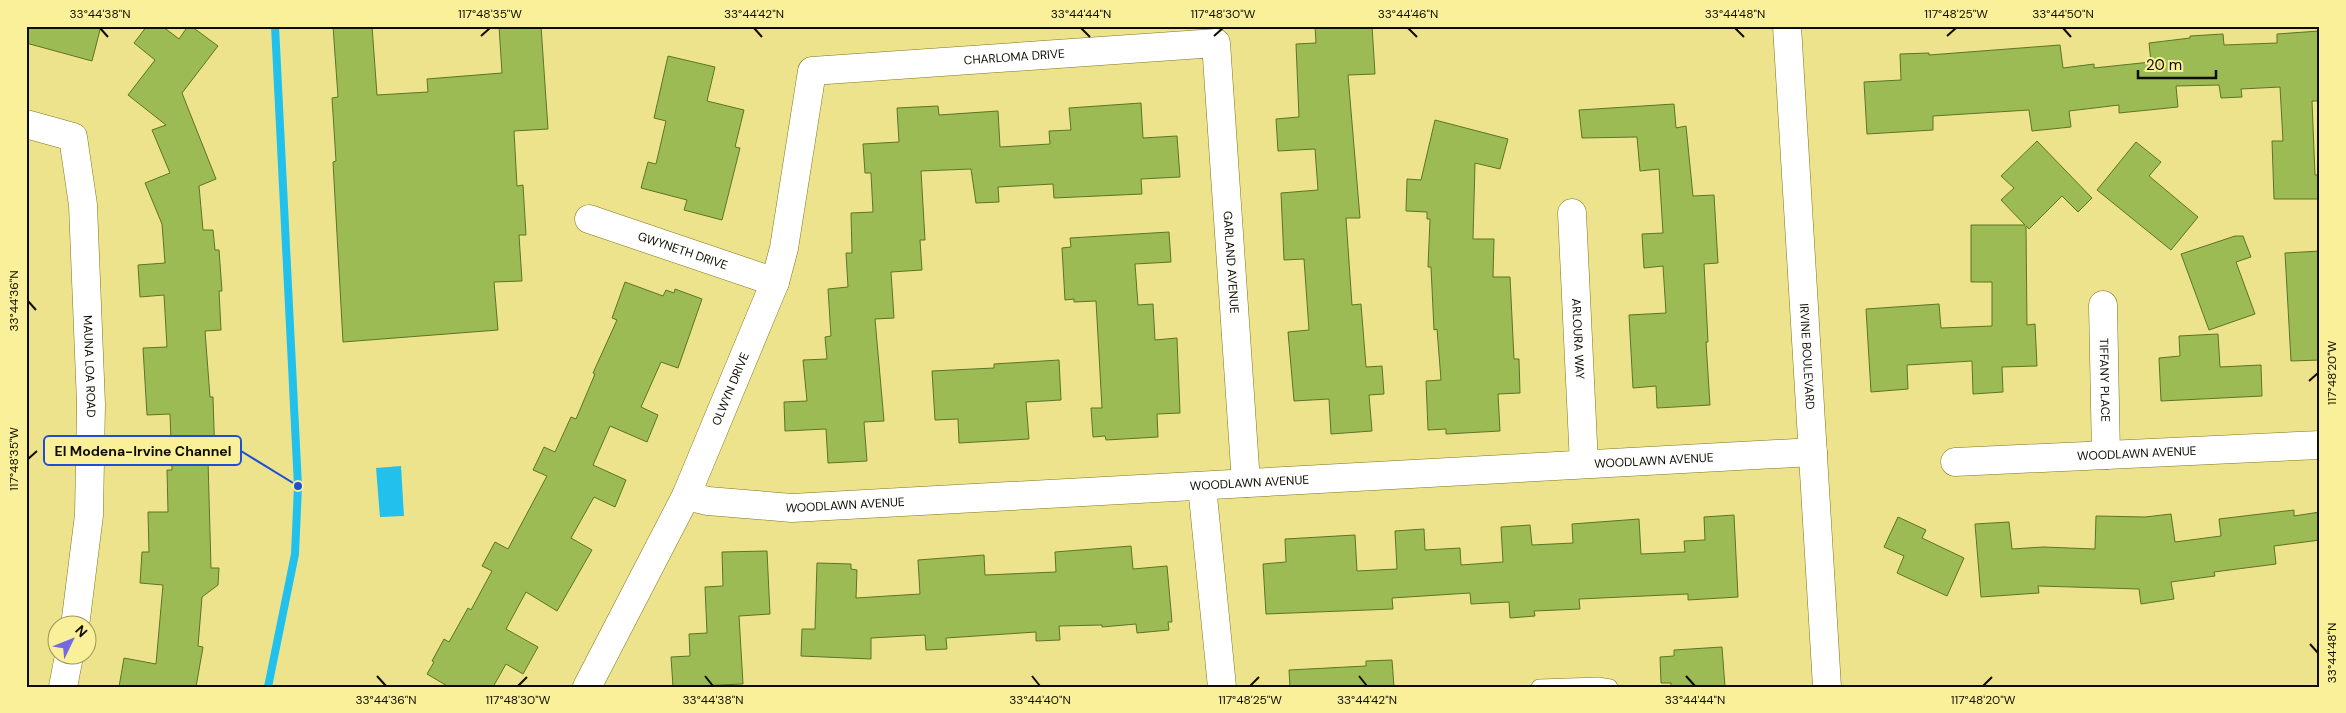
<svg xmlns="http://www.w3.org/2000/svg" width="2346" height="713" viewBox="0 0 2346 713" font-family="'DM Sans',sans-serif">
<style>
.water{fill:#22c0ed}
.lines{fill:none;stroke-linecap:round;stroke-linejoin:round}
.stream{stroke:#22c0ed;stroke-width:8}
.building{fill:#9cbb54;stroke:#5e7424}
.lane-casing{stroke:#7f7619;stroke-width:16}
.street-casing{stroke:#7f7619;stroke-width:29}
.primary-casing{stroke:#7f7619;stroke-width:29}
.lane{stroke:#fff;stroke-width:15}
.street{stroke:#fff;stroke-width:28}
.primary{stroke:#fff;stroke-width:28}
.ticks{fill:none;stroke:#0f0c00;stroke-width:2}
.labels{text-anchor:middle;dominant-baseline:central;stroke-width:5;stroke-linejoin:round;paint-order:stroke}
.street-label{font-size:12px;fill:#0f0c00;stroke:#f9f099}
.leader{fill:none;stroke:#1d4ed8;stroke-width:2}
.callout-dot{fill:#1d4ed8;stroke:#f9f099;stroke-width:2}
.callout{fill:#f9f099;stroke:#1d4ed8;stroke-width:2}
.callout-label{font-size:14px;text-anchor:middle;font-weight:bold;fill:#0f0c00}
.neatline{fill:none;stroke:#0f0c00;stroke-width:2}
.ticks-label{font-size:12px;text-anchor:middle;fill:#0f0c00}
</style>
<rect width="100%" height="100%" fill="#ece38c"/>
<path class="water" d="M401,466l3,50 -24,1 -4,-49z"/>
<g class="lines">
<path class="stream" d="M268,687l27,-133 3,-68 -23,-460"/>
</g>
<path class="building" d="M26,26h75l-9,35 -66,-18z
M147,26h15l17,13 9,-13h3l27,20 -36,47 34,86 -17,7 4,44h10l2,20h4l3,41h-3l2,39 -16,1 5,66h3l2,63h-7l3,108h8l-1,17 -16,12 -4,49 5,1 -7,40h-77l5,-29 32,6 7,-79 -23,-2 2,-31h7l-1,-40h20l-1,-42h5l-2,-56 -23,1 -4,-67 24,-1 -3,-52 -24,2 -2,-32 27,-2 -3,-39 -17,-41 25,-10 -18,-43 14,-5 -38,-30 27,-35 -21,-17z
M333,26h39l5,69 51,-3 -1,-13 75,-6 -3,-47h42l7,103 -34,2 3,55 6,-1 3,50h-7l3,46 -28,1 4,48 -155,12 -10,-180 3,-1 -4,-63 6,-1z
M1315,26h57l3,48 -27,1 12,143h-14l6,87 9,-1 5,63 16,-1 2,28 -15,1 3,36 -41,3 -2,-35 -35,2 -6,-69 21,-2 -5,-71 -20,1 -3,-67 37,-3 -3,-41 -37,2 -2,-32 23,-2 -3,-73 20,-1z
M2319,31l1,70h-8l3,74h5v24h-46l-2,-58h11l-3,-54 -39,2 1,8 -21,1 -2,-13 -43,1 2,21 -59,6v-8l-50,6 2,16 -39,4 -3,-21 -96,6v14l-66,4 -3,-52 37,-2 -1,-26 29,-1v2l131,-10 3,23 31,-4v4l57,-6 -2,-19 41,-5v-2l33,-2 1,11 53,-2v-9z
M668,56l47,11 -8,34 37,9 -9,37 5,1 -18,72 -38,-10 3,-10 -46,-12 7,-26 8,2 10,-43 -12,-3z
M1141,103l2,35 34,-2 3,41 -39,2 1,15 -88,4 -1,-14 -55,3 1,15 -23,1 -5,-34 -50,2 4,69h-5l2,30 -31,2 3,46 -19,1 9,102 -20,1 3,39 -39,2 -2,-34 -41,2 -1,-29 23,-1 -4,-41 24,-1 -2,-22 6,-1 -3,-47 20,-2 -2,-34h6l-1,-40 22,-1 -2,-39h-6l-2,-29 36,-2 -2,-34 41,-2 1,9 59,-4 2,36 50,-3 -1,-13 22,-1 -2,-22z
M1674,104l2,24 10,-2 7,70 21,-1 4,68 -14,1 4,78h-2l4,63 -53,3 -1,-22 -23,2 -4,-73 37,-2 -3,-47 -19,2 -2,-34 21,-1 -4,-64 -19,2 -3,-34 -55,1 -3,-28z
M1435,120l73,19 -8,30 -25,-6 -2,76h21l-1,38h17l4,82h5l1,34 -22,1 2,37 -54,3v-5l-18,1 -2,-49 15,-1 -4,-51 -3,1 -3,-63h-3l2,-48h-3v-7l-21,-1 1,-32 14,1z
M2037,141l55,57 -14,14 -16,-16 -33,33 -3,-3 1,99 8,-1 2,42 -35,1 1,25 -30,2 -1,-33 -65,4 1,24 -37,3 -5,-83 73,-5 2,24 51,-2v-44h-21v-57h54l-24,-25 13,-12 -13,-12z
M2136,142l25,20 -12,14 49,41 -27,33 -74,-60z
M1169,232l2,30 -36,2 3,41 15,-1 2,36 22,-2 3,75 -23,1 1,23 -52,3 -1,-4 -12,1 -2,-29h11l-6,-107 -22,1v-3l-9,1 -3,-52 9,-1 -1,-9z
M2235,236h8l8,21 -15,5 19,52 -46,16 -28,-76z
M2320,251v109l-29,1 -6,-108z
M625,282l38,14 3,-6 8,3 1,-4 27,10 -24,69 -17,-6 -20,45 17,8 -11,27 -37,-16 -17,39 33,15 -11,27 -21,-10 -23,41 21,12 -35,61 -31,-19 -20,37 32,18 -15,27 -17,-10 -13,23h-44l-22,-13 7,-12 -2,-1 12,-22 5,3 19,-34 3,2 21,-39 -10,-5 13,-24 13,7 39,-73 -14,-6 11,-23 11,5 16,-35 5,2 19,-45 -2,-1 24,-53 -5,-2z
M2218,334l2,33 41,-2 1,31 -101,5 -2,-43 21,-2 -1,-20z
M1059,360l2,40 -35,2 3,37 -70,4 -1,-24 -23,1 -3,-49 62,-3v-4z
M2294,510v6l26,-4v28l-46,6 2,18 -62,8 1,4 -44,6 3,17 -33,5 -2,-15 -101,-3 1,7 -58,4 -6,-73 34,-2 3,27 31,-2 52,2 1,-33 49,1 26,-3 4,28 46,-6 -2,-17z
M1734,515l4,82 -50,3v-6l-109,5 1,10 -46,2 1,5 -25,2 -1,-16 -38,2 -1,-11 -78,5 1,11 -127,5 -3,-50 23,-2 -1,-23 70,-4 2,36 40,-2 -2,-38 29,-2 1,21 35,-2 1,17 42,-3 -2,-35 29,-2 2,20 41,-2 -1,-19 67,-5 2,35 44,-2 -1,-11 21,-1 -1,-23z
M1898,517l28,13 -4,8 42,20 -17,38 -50,-23 7,-17 -20,-9z
M1131,546l2,23 34,-3 5,56h-4l1,8 -32,3 -1,-9 -34,3v-2l-43,1 1,14 -24,1v-9l-90,6 1,11 -21,1 -1,-15 -54,3v21l-70,-3 1,-27h13l2,-66 34,1v5l6,1 -1,28 64,-4 -2,-34 66,-5 1,20 71,-3 -1,-20z
M767,551l3,63 -31,2 4,68 -70,3 -2,-30 19,-1 -1,-22 18,-1 -2,-46 18,-1 -1,-34z
M1722,647l3,40h-54v-4h-10l-1,-26 14,-1v-6z
M1392,660l2,27h-104l-1,-17 77,-4v-5z"/>
<g class="lines">
<defs>
<path id="lane" d="M1539,687l59,-2 12,2"/>
<g id="street">
<path id="s1" d="M26,124l47,13 10,68 8,199 -2,111 -14,111"/>
<path id="s2" d="M1572,213l12,251"/>
<path id="s3" d="M589,219l186,63"/>
<path id="s4" d="M2103,305l3,150"/>
<path id="s5" d="M1955,462l365,-17"/>
<path d="M1202,486l20,201"/>
<path id="s6" d="M686,496l22,5 84,7 1021,-56"/>
<path d="M63,687l6,-31"/>
<path id="s7" d="M587,687l99,-191 89,-214 9,-34 28,-177 404,-28 30,440"/>
</g>
<g id="primary">
<path id="s8" d="M1787,26l40,661"/>
</g>
</defs>
<use href="#lane" class="lane-casing"/>
<use href="#street" class="street-casing"/>
<use href="#primary" class="primary-casing"/>
<use href="#lane" class="lane"/>
<use href="#street" class="street"/>
<use href="#primary" class="primary"/>
</g>
<path class="ticks" d="M100,28l8,9M754,28l8,9M1081,28l9,9M1408,28l9,9M1735,28l9,9M2063,28l8,9M481,36l9,-8M1214,36l9,-8M1947,36l9,-8M28,301l8,9M2309,381l9,-8M28,459l9,-8M2310,644l8,9M377,676l9,10M705,676l8,10M1032,676l8,10M1359,676l8,10M1686,676l9,10M518,686l9,-9M1250,686l9,-9M1983,686l9,-9"/>
<g class="labels">
<g class="street-label">
<text stroke="none"><textPath href="#s7" startOffset="864">CHARLOMA DRIVE</textPath></text>
<text stroke="none"><textPath href="#s3" startOffset="99">GWYNETH DRIVE</textPath></text>
<text stroke="none"><textPath href="#s7" startOffset="1286">GARLAND AVENUE</textPath></text>
<text stroke="none"><textPath href="#s2" startOffset="126">ARLOURA WAY</textPath></text>
<text stroke="none"><textPath href="#s8" startOffset="331">IRVINE BOULEVARD</textPath></text>
<text stroke="none"><textPath href="#s1" startOffset="279">MAUNA LOA ROAD</textPath></text>
<text stroke="none"><textPath href="#s4" startOffset="75">TIFFANY PLACE</textPath></text>
<text stroke="none"><textPath href="#s7" startOffset="331">OLWYN DRIVE</textPath></text>
<text stroke="none"><textPath href="#s5" startOffset="182">WOODLAWN AVENUE</textPath></text>
<text stroke="none"><textPath href="#s6" startOffset="970">WOODLAWN AVENUE</textPath></text>
<text stroke="none"><textPath href="#s6" startOffset="565">WOODLAWN AVENUE</textPath></text>
<text stroke="none"><textPath href="#s6" startOffset="160">WOODLAWN AVENUE</textPath></text>
</g>
</g>
<path class="leader" d="M298 486L241 451"/>
<circle class="callout-dot" cx="298" cy="486" r="5"/>
<rect class="callout" x="44" y="436" width="197" height="29" rx="5"/>
<g class="callout-label">
<text x="143" y="456">El Modena-Irvine Channel</text>
</g>
<rect width="2346" height="713" fill="none" stroke="#f9f099" stroke-width="55"/>
<g transform="translate(72 640) rotate(47)"><circle r="24" fill="#f9f099" stroke="#9b955c"/>
<path d="M0-4L9 19L0 12L-9 19Z" fill="#7469e4"/>
<text y="-8" font-size="14" font-weight="bold" text-anchor="middle" fill="#0f0c00">N</text>
</g>
<path d="M2138 70v8h78v-8" fill="none" stroke="#0f0c00" stroke-width="2.5"/>
<text x="2146" y="70" font-size="15" fill="#0f0c00" stroke="#f9f099" stroke-width="4" paint-order="stroke">20 m</text>
<rect x="28" y="28" width="2290" height="658" class="neatline"/>
<g class="ticks-label">
<text x="100" y="18">33°44'38"N</text>
<text x="490" y="18">117°48'35"W</text>
<text x="754" y="18">33°44'42"N</text>
<text x="1081" y="18">33°44'44"N</text>
<text x="1223" y="18">117°48'30"W</text>
<text x="1408" y="18">33°44'46"N</text>
<text x="1735" y="18">33°44'48"N</text>
<text x="1956" y="18">117°48'25"W</text>
<text x="2063" y="18">33°44'50"N</text>
<text transform="translate(14 301) rotate(-90)" y="4">33°44'36"N</text>
<text transform="translate(2332 373) rotate(-90)" y="4">117°48'20"W</text>
<text transform="translate(14 459) rotate(-90)" y="4">117°48'35"W</text>
<text transform="translate(2332 653) rotate(-90)" y="4">33°44'48"N</text>
<text x="386" y="704">33°44'36"N</text>
<text x="518" y="704">117°48'30"W</text>
<text x="713" y="704">33°44'38"N</text>
<text x="1040" y="704">33°44'40"N</text>
<text x="1250" y="704">117°48'25"W</text>
<text x="1367" y="704">33°44'42"N</text>
<text x="1695" y="704">33°44'44"N</text>
<text x="1983" y="704">117°48'20"W</text>
</g>
</svg>
